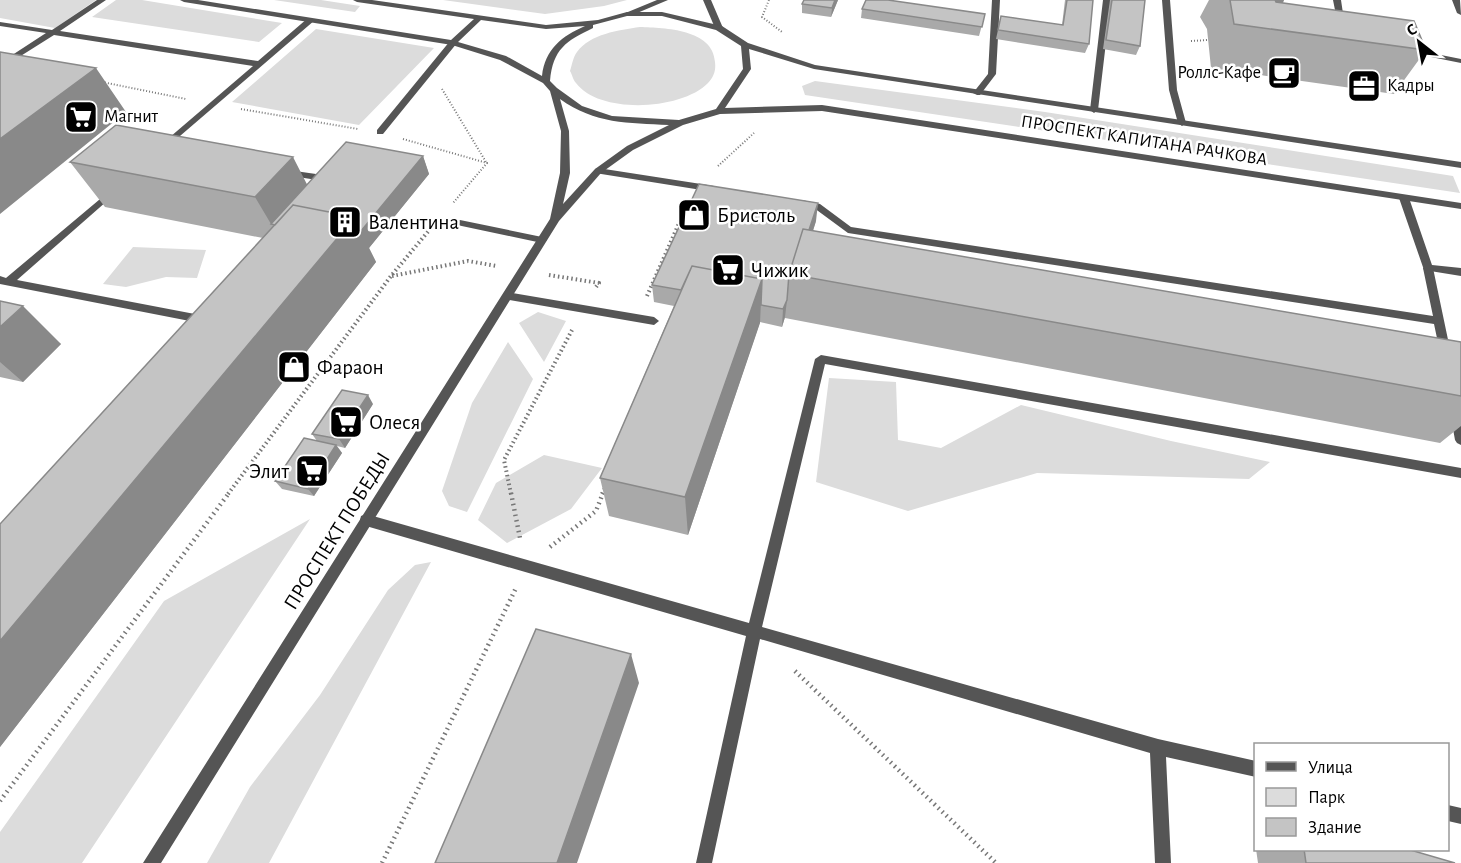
<svg xmlns="http://www.w3.org/2000/svg" width="1461" height="863" viewBox="0 0 1461 863" font-family="'Alegreya Sans',sans-serif">
<style>
.green{fill:#dcdcdc}
.lines{fill:none;stroke-linecap:round;stroke-linejoin:round}
.path-far2{stroke:#777;stroke-width:2;stroke-dasharray:1 2;stroke-linecap:butt}
.path-far1{stroke:#777;stroke-width:4;stroke-dasharray:1.5 3;stroke-linecap:butt}
.path{stroke:#777;stroke-width:4.5;stroke-dasharray:1.5 4;stroke-linecap:butt}
.service{fill:#555;fill-rule:evenodd}
.minor{fill:#555;fill-rule:evenodd}
.tertiary{fill:#555;fill-rule:evenodd}
.wall{fill:#a9a9a9}
.shaded-wall{fill:#898989}
.building{fill:#c4c4c4;stroke:#898989;stroke-width:1.5}
.labels{text-anchor:middle;dominant-baseline:central;stroke-width:5;stroke-linejoin:round;paint-order:stroke}
.far-poi-label{font-size:18px;fill:#000;stroke:#fff;text-anchor:start}
.far-street-label{font-size:18px;fill:#000;stroke:#fff}
.poi-label{font-size:21px;fill:#000;stroke:#fff;text-anchor:start}
.street-label{font-size:21px;fill:#000;stroke:#fff}
</style>
<rect width="100%" height="100%" fill="#fff"/>
<path class="green" d="M0,0h96l-41,28 -55,-10z
M116,0h26l140,23 -23,19 -167,-25z
M274,0h47l39,6 -5,6z
M443,0h184l-23,6 -59,8z
M640,27c25,1 73,2 75,35 1,8 -1,15 -7,21 -26,27 -108,32 -132,0 -3,-3 -4,-9 -6,-12 2,-6 3,-14 7,-19 13,-18 42,-22 63,-25z
M316,29l118,19 -75,77 -127,-23z
M815,81l230,31 408,64 7,17 -655,-98 -3,-9z
M133,247l73,3 -9,28 -31,-1 -40,10 -23,-3z
M538,312l28,9 -22,41 -25,-39z
M508,342l25,37 -66,133 -18,-6 -7,-15 30,-88z
M829,378l67,4 2,58 43,8 80,-43 150,36 99,21 -21,17 -212,-6 -129,38 -92,-29z
M544,455l58,13 -31,41 -64,34 -29,-23 18,-37z
M310,519l-228,344h-82v-31l164,-231z
M431,562l-162,301h-62l43,-76 70,-92 68,-105 27,-25z"/>
<g class="lines">
<path class="path-far2" d="M769,0l-7,17 20,15
M1191,41l17,-1
M102,82l84,17
M442,89l44,73
M241,109l117,20
M403,139l84,24 -34,40
M718,166l36,-33
M683,214l3,-7"/>
<path class="path-far1" d="M549,275l50,8 -3,4
M392,276l76,-15 29,5
M647,296l37,-84
M228,494l163,-218 45,-54
M511,494l-7,-34 68,-130
M602,494l3,-6"/>
<path class="path" d="M511,493l9,45
M550,547l46,-36 7,-18
M795,671l201,192
M0,801l229,-308
M382,863l134,-275"/>
<path class="service" d="M97,0h9l-46,31 198,30 50,-43 7,2 -149,128 -3,-1v-4l90,-77 -199,-31 -54,34v-6l46,-30 -46,-7v-4l52,8z
M992,0h8l-4,74 -16,21h-3l-4,-2 15,-19z
M1103,0h8l-13,110 -4,3 -4,-3z
M1333,0h8l4,27 -7,-2z
M1452,0h8l1,15 -4,-2z
M450,41l7,2 -74,91h-6v-4z
M1406,48l55,11v4l-55,-11z
M598,168l116,18 5,3 -5,3 -119,-19v-4z
M288,170l42,6 5,3 -5,3 -45,-7v-4z
M112,189l5,3 -2,2 -98,86 183,35 5,4 -1,3 -4,1 -200,-39v-8l6,2z
M802,200l18,4 31,23 582,89 -10,-48 5,-4 5,4 18,86 -6,4 -4,-1 -7,-33 -586,-91 -34,-25 -15,-3v-4z
M460,220l82,17 5,3 -5,3 -85,-18 -2,-2z
M507,292l147,25 5,4 -5,4 -151,-26 -1,-3z
M821,355l640,113v10l-636,-114 -63,263 396,112 98,22v16l-90,-20 5,106h-16l-5,-110 -390,-114 -48,224h-16l50,-227 -380,-110 -5,-2 -1,-4 1,-4 5,-2 383,109 66,-264z
M1456,407l5,3v35l-4,-2 -2,-3 -5,-28 2,-3z
M1448,805l13,3v16l-13,-3z"/>
<path class="minor" d="M657,0h11l-38,16 -7,-2z
M703,0h8l12,28 -1,2 -7,-2z
M1162,0h8l7,90 9,33 -4,3 -4,-3 -9,-33z
M1404,195l5,3 23,67 29,3v8l-37,-6 -25,-72z"/>
<path class="tertiary" d="M180,0h18l253,40 23,-21 -117,-17 -4,-2h19l174,25 52,-5 29,-8h35l60,14 26,17 67,22 646,97v6l-647,-99 -65,-20 2,20 -26,39 97,-3 639,98v6l-639,-98 -102,3 -37,11 -50,25 -32,23 -42,48 -398,642h-18l407,-644 10,-46 1,-42 -11,-40 -7,-8 -43,-23 -48,-15 -268,-43zM627,16h35l54,14 25,16 2,23 -27,40 -37,11 -67,-4 -30,-10 -25,-18 -7,-7c3,-32 16,-40 43,-53v-3zM481,20l65,9 39,-3c-23,10 -40,23 -43,50l-36,-20 -48,-14zM560,99c35,25 68,24 109,26l-42,21 -32,23 -32,35 7,-31 -1,-42z"/>
</g>
<path class="wall" d="M804,0h34l-7,17 -29,-4v-9z
M1065,0h28l-4,44 -4,9 -89,-14 5,-23 61,9z
M1110,0h35l-5,46 -4,9 -33,-6z
M1209,0h75l-1,3 143,47 -32,44 -183,-26 -4,-39 -7,-12z
M862,9l123,5 -6,22 -118,-18z
M423,156l6,18 -60,74 7,14 -376,485v-223l263,-286 -158,-31 -35,-45 237,22z
M816,221l-3,10 648,111v84l-21,17 -655,-125v-1l-3,10 -22,-5 -72,213 -79,-19 -9,-38 74,-172 -20,-4 -2,-17z
M0,301l61,43 -38,38 -23,-5z
M373,404l-28,44 -8,-2 5,7 -28,43 -32,-7 -7,-8 42,-40 -5,-7z
M1256,849h151l48,14h-197z"/>
<path class="shaded-wall" d="M835,0h3l-7,17 1,-9z
M1270,0h14l-13,24z
M96,68l30,44 -126,102v-75z
M423,156l6,18 -60,74 7,14 -376,485v-106l355,-424z
M293,157l23,45 -45,22 -16,-27z
M818,203l-2,18 -18,55 -4,-1z
M762,279l-2,44 -72,212 -3,-38z
M787,300l-2,17 -3,10 1,-18z
M23,306l38,38 -38,38 -23,-20v-35z
M368,395l5,9 -28,44 -6,-9z
M336,445l6,8 -28,43 -6,-7z
M631,654l8,29 -62,180h-20z"/>
<path class="building" d="M804,0h31l-3,8 -30,-4z
M866,0h22l97,14 -3,13 -120,-18z
M1067,0h26l-4,44 -91,-14 3,-14 62,9z
M1112,0h33l-5,46 -34,-6z
M1230,0h45l1,2 138,19 12,29 -192,-26z
M0,52l96,16 -96,71z
M116,125l177,32 -38,40 -185,-35z
M346,142l77,14 -62,75 -6,-14 -62,-12 -18,20 -4,-1z
M699,184l119,19 -9,27 -6,-1 -14,45 -2,26 -4,9 -22,-4 1,-26 -70,-13 -11,24 -29,-5z
M293,205l62,12 -355,424v-117z
M803,229l658,113v54l-672,-122z
M692,266l70,13 -77,218 -85,-19z
M0,301l23,5 -23,21z
M342,390l26,5 -29,44 -27,-5z
M304,438l32,7 -28,44 -33,-8z
M536,629l95,25 -74,209h-122z
M1304,849h103l48,14h-149z"/>
<defs>
<symbol id="cafe-square" viewBox="-11 -11 22 22"><rect x="-9" y="-9" width="18" height="18" rx="4" fill="#000" stroke="#fff"/><path d="M-5.5-4.5H6V0H3Q3 3.5 0 3.5H-2.5Q-5.5 3.5-5.5 0ZM3-3.2v2h1.7v-2ZM-6 4.5H4V6H-6Z" fill="#fff"/></symbol>
<symbol id="office-square" viewBox="-11 -11 22 22"><rect x="-9" y="-9" width="18" height="18" rx="4" fill="#000" stroke="#fff"/><path d="M-6-3h4V-5.5h4V-3h4V5H-6ZM-1-4.5V-3h2v-1.5ZM-6 0V1H6V0Z" fill="#fff"/></symbol>
<symbol id="supermarket-square" viewBox="-11 -11 22 22"><rect x="-9" y="-9" width="18" height="18" rx="4" fill="#000" stroke="#fff"/><path d="M-6-5.5h2.5l.6 2H6L4.5 2H-2.5L-4.4-4H-6ZM-1.5 3.2a1.3 1.3 0 1 0 .1 0ZM3 3.2a1.3 1.3 0 1 0 .1 0Z" fill="#fff"/></symbol>
<symbol id="shop-square" viewBox="-11 -11 22 22"><rect x="-9" y="-9" width="18" height="18" rx="4" fill="#000" stroke="#fff"/><path d="M-5-2.5h2.3a2.7 3.5 0 0 1 5.4 0H5L5.5 6h-11ZM-1.5-2.5h3a1.5 2.3 0 0 0-3 0Z" fill="#fff"/></symbol>
<symbol id="building-square" viewBox="-11 -11 22 22"><rect x="-9" y="-9" width="18" height="18" rx="4" fill="#000" stroke="#fff"/><path d="M-4-6H4V6H1V3H-1V6H-4ZM-2.5-4.3h1.7v1.8h-1.7ZM.8-4.3h1.7v1.8H.8ZM-2.5-1h1.7V.8h-1.7ZM.8-1h1.7V.8H.8Z" fill="#fff"/></symbol>
</defs>
<g fill-rule="evenodd">
<use href="#cafe-square" x="1265" y="54" width="38" height="38"/>
<use href="#office-square" x="1345" y="67" width="38" height="38"/>
<use href="#supermarket-square" x="62" y="98" width="38" height="38"/>
<use href="#shop-square" x="675" y="196" width="38" height="38"/>
<use href="#building-square" x="326" y="203" width="38" height="38"/>
<use href="#supermarket-square" x="709" y="251" width="38" height="38"/>
<use href="#shop-square" x="275" y="348" width="38" height="38"/>
<use href="#supermarket-square" x="327" y="403" width="38" height="38"/>
<use href="#supermarket-square" x="293" y="452" width="38" height="38"/>
</g>
<g class="labels">
<g class="far-poi-label">
<text x="1261" y="73" text-anchor="end">Роллс-Кафе</text>
<text x="1387" y="86">Кадры</text>
<text x="104" y="117">Магнит</text>
</g>
<g class="far-street-label">
<text transform="translate(1144 141) rotate(9)">ПРОСПЕКТ КАПИТАНА РАЧКОВА</text>
</g>
<g class="poi-label">
<text x="717" y="215">Бристоль</text>
<text x="368" y="222">Валентина</text>
<text x="751" y="270">Чижик</text>
<text x="317" y="367">Фараон</text>
<text x="369" y="422">Олеся</text>
<text x="289" y="471" text-anchor="end">Элит</text>
</g>
<g class="street-label">
<text transform="translate(337 531) rotate(-58)">ПРОСПЕКТ ПОБЕДЫ</text>
</g>
</g>
<rect x="1254" y="743" width="195" height="108" fill="#ffffff" stroke="#999999" stroke-width="1.5"/>
<rect x="1266" y="762" width="30" height="9" fill="#555555" stroke="#999999" stroke-width="1.5"/>
<text x="1308" y="773" font-size="18" fill="#000000">Улица</text>
<rect x="1266" y="788" width="30" height="18" fill="#dcdcdc" stroke="#999999" stroke-width="1.5"/>
<text x="1308" y="803" font-size="18" fill="#000000">Парк</text>
<rect x="1266" y="818" width="30" height="18" fill="#c4c4c4" stroke="#999999" stroke-width="1.5"/>
<text x="1308" y="833" font-size="18" fill="#000000">Здание</text>
<g transform="translate(1419 42) rotate(329)" stroke="#ffffff" stroke-width="4.5" paint-order="stroke">
<path d="M0-4.5L10 22L0 15L-10 22Z" fill="#000000"/>
<text y="-9" font-size="16" font-weight="bold" text-anchor="middle" fill="#000000">С</text>
</g>
</svg>
